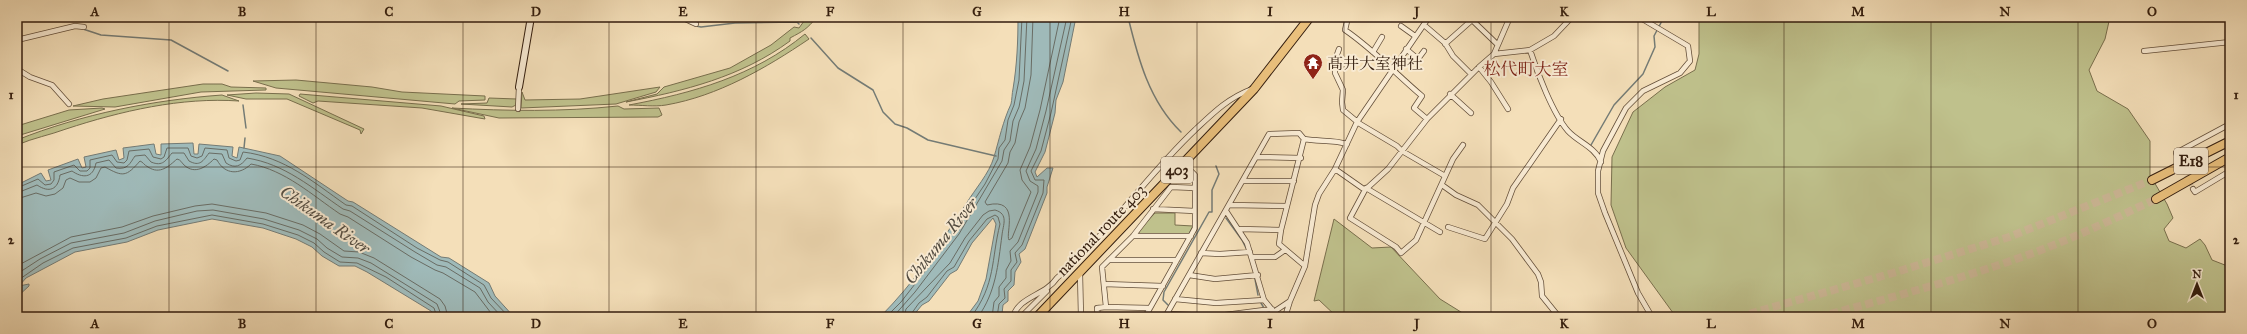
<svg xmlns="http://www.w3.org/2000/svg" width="2247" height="334" viewBox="0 0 2247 334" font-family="'IM FELL Great Primer','Noto Serif JP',serif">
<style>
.green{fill:#bfc18c;stroke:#796f4d}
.water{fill:#9fbab9;stroke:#747b75}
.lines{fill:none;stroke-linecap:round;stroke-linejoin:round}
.shore{stroke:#696c64;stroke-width:1}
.stream{stroke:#747b75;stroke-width:1.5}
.street-tunnel{stroke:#cdb897;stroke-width:4.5;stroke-dasharray:4.5 2;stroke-linecap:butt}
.highway-tunnel{stroke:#cdb897;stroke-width:8;stroke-dasharray:8 4;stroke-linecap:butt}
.street-casing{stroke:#634e39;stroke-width:6}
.secondary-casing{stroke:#331d0e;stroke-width:8}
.highway-casing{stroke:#331d0e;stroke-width:10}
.street{stroke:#f8ead2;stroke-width:4.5}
.secondary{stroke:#f8ead2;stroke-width:6}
.highway{stroke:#eac07c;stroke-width:8}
.grid{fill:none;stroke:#331d0e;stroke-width:1;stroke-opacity:0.55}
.labels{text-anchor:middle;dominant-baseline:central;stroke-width:4;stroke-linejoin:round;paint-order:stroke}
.shield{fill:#f8ead2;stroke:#6e5a49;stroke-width:1}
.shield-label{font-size:15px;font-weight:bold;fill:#331d0e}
.poi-label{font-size:16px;fill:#331d0e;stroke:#f8ead2;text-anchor:start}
.street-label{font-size:16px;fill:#331d0e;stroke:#f8ead2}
.neighbourhood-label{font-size:17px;fill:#7a1f14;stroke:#f8ead2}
.water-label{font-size:17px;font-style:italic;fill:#534c41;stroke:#f8ead2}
.neatline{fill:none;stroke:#331d0e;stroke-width:1.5}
.grid-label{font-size:13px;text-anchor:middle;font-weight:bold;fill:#331d0e}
</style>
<rect width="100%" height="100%" fill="#f4dfb9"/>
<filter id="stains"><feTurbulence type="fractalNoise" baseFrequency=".005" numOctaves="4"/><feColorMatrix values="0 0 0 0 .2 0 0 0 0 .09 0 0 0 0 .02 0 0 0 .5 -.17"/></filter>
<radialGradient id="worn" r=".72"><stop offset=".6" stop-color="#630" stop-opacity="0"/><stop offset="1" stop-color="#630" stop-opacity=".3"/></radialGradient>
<path class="green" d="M807,17h10c-11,13 -14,14 -27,21v3c-49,36 -106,50 -164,61l31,-8 7,-7 66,-19 41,-23 23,-18 5,1z
M1699,17h411l-5,22 -16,31 8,21 31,18 22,32v34l17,29 6,14 -9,11 5,12 17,7 14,-9 5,6 7,15 18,7v50h-554l-50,-69 -15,-43 1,-48 21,-45 32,-25 30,-17 4,-16z
M805,34l4,5c-43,29 -91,57 -143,66 -12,2 -25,0 -37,0 64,-12 125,-29 176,-71z
M296,80l76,7 30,5 83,4v4l-26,1 -4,3 -179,-16 -23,-7z
M203,84h19l9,3 35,1v2l-65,2 -86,15 -42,-1 30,-7z
M660,87l-4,5 -40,12 -95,4 1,-16 3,8 55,-1z
M256,93l33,1 75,35 -3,5 -1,-4 -73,-31h-41l-19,-4z
M300,94l141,12 43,10 1,3 -63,-11 -104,-7 -5,2 -14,-7z
M222,95l17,6c-58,-4 -118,10 -173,28 -16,6 -33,9 -49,16v-5c65,-26 136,-40 205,-45z
M489,98l28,1 -1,6 -4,2 -51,-3 26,-1z
M618,106l6,3 35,-1 3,7 -4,2 -159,1 -47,-10c55,3 110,4 166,-2z
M102,108l3,1 -88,27v-10l52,-16z
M1155,213h20v12l18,1 -4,8h-49l-2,-3z
M1334,219l38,29 19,-1 49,52 29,18h-132l-18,-17 -5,1z"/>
<path class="water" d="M1018,17h58l-13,65 -7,18 -1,13 -10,39 -10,20 2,5 10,-9h6l-6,19v6l-22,56 -6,5 2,8 -6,10 -1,13 -6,6v10l-5,4 -1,9 -3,3h-33l12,-16 8,-22 10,-55 -3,-6 -21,25 -15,27 -7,4 -21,27 -7,4 -10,12h-32c34,-34 60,-73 86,-113 9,-15 23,-30 28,-47 5,-17 9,-36 17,-53 1,-4 1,-11 2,-15 4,-24 5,-48 5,-72z
M193,143l1,11h4l1,-10 34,3 -1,9 5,2 2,-11 41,9 68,45 5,1 88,55 8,1 40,25 6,13 19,21h-79l-4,-6 -64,-39 -12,-6h-16l-17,-10 -10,-9 -16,-8 -33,-11 -51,-9 -54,11 -31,12 -52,10 -49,26 -7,8 10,-2v2l-12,11v-112l24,-12 5,8 5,-1 -3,-10 30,-11 4,9 4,-1 -2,-10 32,-7 3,10 5,-2 -1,-10 31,-4 2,10 5,1v-11z"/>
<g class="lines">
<path class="shore" d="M1033,17l-2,58 -6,33 -6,14 -4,21 -5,9 -2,11 -23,39 2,3c34,-8 18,29 22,35l3,-2 19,-46 -9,-12 -2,-10 10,-23 10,-37 20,-93
M17,188l21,-9 7,6 6,-1 3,-4v-8l20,-7 6,6h7l3,-3v-8l22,-5 5,7 7,1 3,-3 2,-9 20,-2 4,8 8,2 3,-2 3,-9h21l3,8 6,2 5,-2 3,-8 22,2 2,8 7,3 4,-1 3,-8c42,5 70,30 103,53l6,1 65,42 23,12 8,2 36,23 7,13 18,19
M17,193l20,-8c12,8 21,5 23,-10l12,-4c10,7 21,8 24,-8l13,-3 7,8c12,2 14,-5 19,-12l10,-1 6,7c12,5 15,-2 21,-9h12l5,8c11,6 14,0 20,-8l13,1 4,9c9,6 15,3 21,-5 38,6 65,30 96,51l7,2 65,41 22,13 9,2 34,21 8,14 14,15
M17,199l19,-6 10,3 9,-2 8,-6 3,-8 4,-2 9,4h11l6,-4 5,-10 4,-1c18,10 21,10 35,-6 3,1 4,4 8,6 12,8 21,-1 29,-8 4,1 4,3 7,6 11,10 22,2 30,-6l3,1c8,15 23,15 34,4 34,6 61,31 89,50l8,3 63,40 24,13 8,3 32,19 19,25
M17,266l54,-29 51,-10 31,-11 42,-10 17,-2 54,9 37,12 17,9 24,17 15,1 15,6 66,41 5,7 3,11
M17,274l23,-15 31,-16 53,-10 31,-12 42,-10 16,-1 51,9 35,11 18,9 10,9 15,9 16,1 13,5 66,41 5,13
M17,281l26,-18 30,-15 53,-10 31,-12 55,-11 51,9 35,11 16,8 10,9 16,10 17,1 29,14 48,31 3,9
M886,317l15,-15 35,-45 49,-73 13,-25 1,-11 6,-8 3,-20 6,-15 5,-25 3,-63
M893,317l22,-25 44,-58 43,-73 2,-11 6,-9 3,-20 6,-14 5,-26 3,-64
M904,317l2,-8 44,-46 15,-25 18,-23 6,-4 6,-1c14,4 8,15 7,25 -4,30 -6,57 -24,82
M909,317l10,-14 8,-6 20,-26 7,-4 15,-26 18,-22 8,-4 3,2 2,7c-9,36 -4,60 -29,93
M992,317l2,-15 5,-6v-9l7,-9v-8l5,-9 -1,-10 8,-9 20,-50v-6l-8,-5 -4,-10 10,-22 10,-38 21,-94
M997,317l2,-13 6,-6 -1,-9 7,-8v-11l6,-8 -2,-9 7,-8 21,-52 1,-13h-9l-4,-9 10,-20 10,-38 21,-96"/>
<path class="stream" d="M676,17l5,2
M1128,17c10,41 21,84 53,115
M696,26l5,1 34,-4 62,-1 2,2
M83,29l18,6 70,5 57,31
M811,38l27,30 35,22 10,22 12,12 12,4 21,12 68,16
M243,105l3,23
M1591,145l23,-40 29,-31 12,-27 -1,-11 10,-19
M244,148l1,-10
M1226,218l16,22 4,8
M1255,279l3,16
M1261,303l3,5
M1168,305l-5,-5 1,-8 45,-80h3v-22l7,-16 -3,-8
M1272,316l1,1"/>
<path class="street-tunnel" d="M2178,158l15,31"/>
<path class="highway-tunnel" d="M1738,317l155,-44 116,-36 143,-57
M1819,317c67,-18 135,-36 200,-59 47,-16 92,-38 137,-59"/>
<defs>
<path id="street" d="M681,17l15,7
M1348,17l-3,13c28,19 51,44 77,66l-8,12 13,11
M1639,17l49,29 2,15 -10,12 -37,18 -17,17 -23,43 -5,20v22l7,20 33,80 14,24
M1424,25l21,18 8,13 18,18
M1401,26l14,10
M17,40l58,-14 9,1
M1445,44l27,-24 25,24
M1339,49l-4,11v13l8,17 -1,12 1,8 17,14 37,22 5,5 43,25
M1406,49l12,10 6,-8
M1530,50c7,22 23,64 38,81 10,11 27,16 33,31
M2144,51l86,-9
M1373,52l9,-15
M1494,54l16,-37
M1479,67l12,15 17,27
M17,69l13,8 22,8 17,19
M1450,94l21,19
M518,109l1,-22
M1304,139c15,3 28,0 43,5
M1463,145l-10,14 -37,81 -15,13 -5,-6 -46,-29 15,-28 23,-21 39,-50 52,-52 15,-13 36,-4 24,-14 18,-19
M1256,157l45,1
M2178,158l-2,-5 54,-29
M1335,169l30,21
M1243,181h51
M1442,185l14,10 22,10 34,34 26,35 3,8 1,14 17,21
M1366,188l74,44
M2193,189l2,3 35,-21
M1229,205l58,1
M1153,209l42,2
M1226,211l21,32 17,57 10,12
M1448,227l37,12 22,-35 6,-16 48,-69
M1238,229l43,1
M1133,236h58
M1201,253l19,1 30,-2
M1252,257h23l10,-7
M1109,260h68
M1080,273l1,44
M1189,275l26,4 43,-4
M1104,284l59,2
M1175,299l41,4 48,-3
M1106,307l44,1
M1167,314l50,2 55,-7
M1013,317c6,-21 32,-21 44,-39 51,-44 89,-102 138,-148 18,-17 33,-32 57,-41
M1021,317l26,-26
M1098,317l-1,-9 9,-1 -4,-40 31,-31 38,-49 24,1
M1145,317l50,-89v-53l-12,-12
M1165,317l104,-183 30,-1 5,6 -23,91 -2,14 26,22
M1266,317l24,-16
M1285,317l5,-16 15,-35 10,-61 4,-11 16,-25 22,-47 72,-105"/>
<path id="secondary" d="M519,87l12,-70"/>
<path id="highway" d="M2152,180l78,-39
M2156,199l74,-42
M1037,317l217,-228 56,-72"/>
</defs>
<use href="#street" class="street-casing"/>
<use href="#secondary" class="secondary-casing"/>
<use href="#highway" class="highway-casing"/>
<use href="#street" class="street"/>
<use href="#secondary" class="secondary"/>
<use href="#highway" class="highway"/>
</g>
<path class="grid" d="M169,17v300M316,17v300M463,17v300M609,17v300M756,17v300M903,17v300M1050,17v300M1197,17v300M1344,17v300M1491,17v300M1638,17v300M1784,17v300M1931,17v300M2078,17v300M17,167h2213"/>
<defs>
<symbol id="temple-pin" viewBox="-11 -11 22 30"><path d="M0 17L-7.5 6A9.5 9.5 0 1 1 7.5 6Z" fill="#8f2418" stroke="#f8ead2"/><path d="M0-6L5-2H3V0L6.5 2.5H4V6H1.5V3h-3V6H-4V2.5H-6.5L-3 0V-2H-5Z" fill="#fff"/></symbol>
</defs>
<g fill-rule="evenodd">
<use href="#temple-pin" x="1302" y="52" width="22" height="30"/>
</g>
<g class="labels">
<g class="shield">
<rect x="2174" y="148" width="34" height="26" rx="3"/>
<rect x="1161" y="157" width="32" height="26" rx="3"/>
</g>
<g class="shield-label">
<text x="2191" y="161">E18</text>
<text x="1177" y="170">403</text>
</g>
<g class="poi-label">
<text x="1327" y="63">髙井大室神社</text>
</g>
<g class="street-label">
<text transform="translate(1101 230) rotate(-46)">national route 403</text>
</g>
<g class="neighbourhood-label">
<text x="1526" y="69">松代町大室</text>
</g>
<g class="water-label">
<text transform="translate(325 220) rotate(35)">Chikuma River</text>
<text transform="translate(941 241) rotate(-51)">Chikuma River</text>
</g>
</g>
<rect width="2247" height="334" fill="none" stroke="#f4dfb9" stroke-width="44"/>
<g transform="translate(2197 284)" stroke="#f8ead2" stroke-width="3" paint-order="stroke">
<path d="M0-3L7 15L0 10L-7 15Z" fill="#331d0e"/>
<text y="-6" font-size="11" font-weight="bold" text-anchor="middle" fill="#331d0e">N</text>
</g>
<rect x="22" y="22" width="2203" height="290" class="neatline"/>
<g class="grid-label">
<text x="95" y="16">A</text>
<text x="242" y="16">B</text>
<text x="389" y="16">C</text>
<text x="536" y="16">D</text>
<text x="683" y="16">E</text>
<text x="830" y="16">F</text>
<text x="977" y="16">G</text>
<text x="1124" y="16">H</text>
<text x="1270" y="16">I</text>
<text x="1417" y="16">J</text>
<text x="1564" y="16">K</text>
<text x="1711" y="16">L</text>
<text x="1858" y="16">M</text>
<text x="2005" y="16">N</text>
<text x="2152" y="16">O</text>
<text x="11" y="99">1</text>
<text x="2236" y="99">1</text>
<text x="11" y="244">2</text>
<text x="2236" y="244">2</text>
<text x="95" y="328">A</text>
<text x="242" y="328">B</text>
<text x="389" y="328">C</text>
<text x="536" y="328">D</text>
<text x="683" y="328">E</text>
<text x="830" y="328">F</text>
<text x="977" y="328">G</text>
<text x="1124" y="328">H</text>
<text x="1270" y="328">I</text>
<text x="1417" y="328">J</text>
<text x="1564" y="328">K</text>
<text x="1711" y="328">L</text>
<text x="1858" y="328">M</text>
<text x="2005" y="328">N</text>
<text x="2152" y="328">O</text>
</g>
<rect width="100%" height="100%" filter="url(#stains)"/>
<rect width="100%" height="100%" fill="url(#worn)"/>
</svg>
